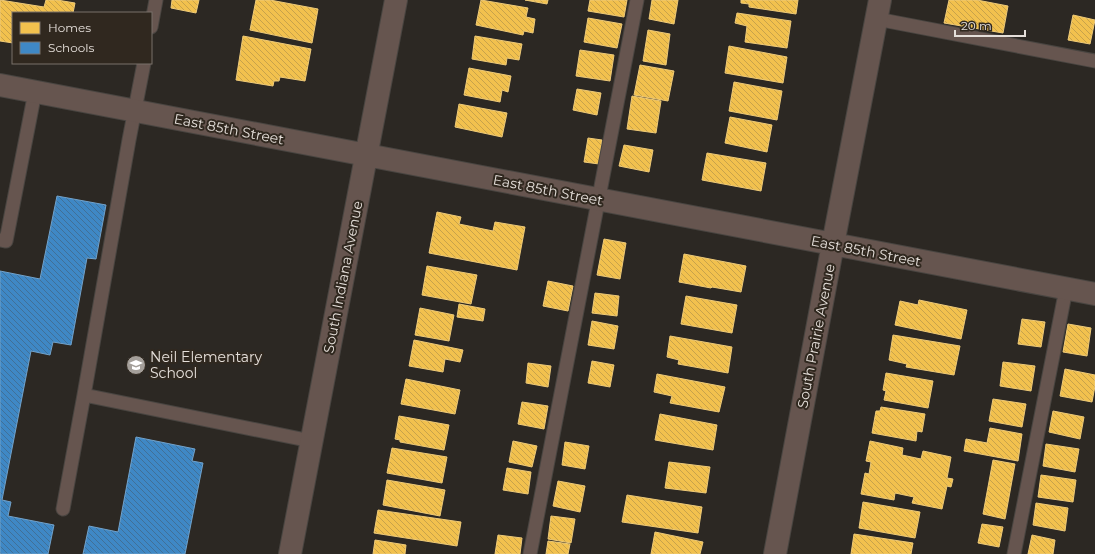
<svg xmlns="http://www.w3.org/2000/svg" width="1095" height="554" viewBox="0 0 1095 554" font-family="Montserrat,sans-serif">
<style>
.homes{fill:url(#homes-back-hatch);stroke:#eeca78}
.schools{fill:url(#schools-back-hatch);stroke:#71a2cb}
.lines{fill:none;stroke-linecap:round;stroke-linejoin:round}
.lane-casing{stroke:#494541;stroke-width:15}
.street-casing{stroke:#494541;stroke-width:24}
.lane{stroke:#66554f;stroke-width:13}
.street{stroke:#66554f;stroke-width:22}
.labels{text-anchor:middle;dominant-baseline:central;stroke-width:4;stroke-linejoin:round;paint-order:stroke}
.street-label{font-size:14px;fill:#e5dfda;stroke:#30281f}
.poi-label{font-size:14px;fill:#e5dfda;stroke:#30281f;text-anchor:start}
</style>
<defs>
<pattern id="homes-back-hatch" width="6" height="6" patternUnits="userSpaceOnUse"><rect width="6" height="6" fill="#f2c14e"/><path d="M-1 5l2 2M0 0l6 6M5-1l2 2" fill="none" stroke="#c7a24b"/></pattern>
<pattern id="schools-back-hatch" width="6" height="6" patternUnits="userSpaceOnUse"><rect width="6" height="6" fill="#3f88c5"/><path d="M-1 5l2 2M0 0l6 6M5-1l2 2" fill="none" stroke="#417097"/></pattern>
</defs>
<rect width="100%" height="100%" fill="#2c2823"/>
<path class="homes" d="M0,0l44,7 2,-7h11l18,3 -2,10h-60v30l-13,-2z
M172,0h27l-3,13 -25,-5z
M256,0h14l48,9 -6,34 -62,-13z
M481,0l47,8 -2,9 9,2 -2,14 -9,-2 -1,4 -47,-10z
M525,0h23l-1,4z
M590,0h37l-3,17 -36,-6z
M652,0h26l-4,24 -25,-5z
M741,0h57l-2,14 -47,-7v-3l-8,-1z
M949,0h28l31,6 -5,27 -59,-10z
M737,13l54,8 -4,27 -42,-6 2,-16 -12,-3z
M1073,15l22,5 -5,24 -22,-4z
M588,18l34,6 -5,24 -33,-6z
M648,30l22,4 -4,31 -23,-4z
M243,36l68,13 -6,32 -25,-4 -1,4h-5l-1,5 -37,-6z
M475,36l47,8 -3,16 -12,-2 -1,7 -34,-6z
M729,46l58,11 -4,26 -58,-10z
M580,50l34,5 -4,26 -34,-5z
M640,65l34,6 -6,30 -34,-6z
M469,68l42,8 -3,16 -6,-2 -2,12 -36,-7z
M734,82l48,9 -5,29 -48,-9z
M577,89l24,4 -4,22 -24,-5z
M632,96l29,5 -5,32 -29,-4z
M459,104l48,9 -5,24 -47,-10z
M730,117l42,8 -5,27 -42,-9z
M588,138l14,2 -3,24 -15,-2z
M624,145l29,5 -4,22 -30,-6z
M707,153l59,10 -5,28 -59,-11z
M437,212l24,5 -2,7 34,7 2,-9 30,5 -8,43 -88,-17z
M604,239l22,4 -6,36 -23,-4z
M684,254l62,12 -5,26 -29,-5 -1,1 -32,-6z
M427,266l50,9 -6,29 -49,-9z
M548,281l25,5 -5,25 -25,-5z
M595,293l24,3 -2,20 -25,-3z
M686,296l51,9 -5,28 -51,-9z
M919,300l48,10 -6,29 -66,-14 5,-24 18,4z
M459,304l26,5 -2,12 -26,-4z
M420,308l34,7 -5,26 -34,-6z
M1022,319l23,3 -4,25 -23,-3z
M592,321l26,5 -4,23 -26,-4z
M1068,324l23,4 -4,28 -24,-4z
M893,335l67,11 -6,29 -48,-8 1,-3 -18,-4z
M670,336l62,11 -4,26 -50,-9 1,-4 -12,-3z
M414,340l49,10 -3,12 -15,-3 -2,13 -34,-6z
M592,361l22,4 -4,22 -22,-4z
M1003,362l32,4 -4,25 -31,-5z
M528,363l23,3 -3,21 -22,-4z
M1065,369l30,6v11l-3,16 -32,-6z
M886,373l47,8 -5,27 -44,-8 2,-9 -3,-1z
M657,374l68,13 -6,25 -49,-9 2,-7 -18,-4z
M406,379l54,11 -5,24 -54,-10z
M993,399l33,5 -4,23 -33,-6z
M522,402l26,4 -4,23 -26,-5z
M881,407l44,7 -3,18 -5,-1 -1,10 -44,-8 4,-22h4z
M1053,411l31,6 -4,22 -31,-7z
M660,414l57,11 -4,25 -58,-10z
M399,416l50,9 -5,25 -44,-8v-2l-5,-1z
M990,428l32,6 -4,27 -54,-10 2,-12 21,4z
M513,441l24,5 -5,21 -23,-5z
M870,441l33,7 -1,7 19,4 2,-8 28,6 -4,21 6,1 -2,8 -4,-1 -5,23 -30,-6 2,-6 -19,-4 -1,7 -33,-6 4,-21 4,1 2,-12 -5,-1z
M565,442l24,4 -4,23 -23,-4z
M1046,444l33,5 -4,23 -32,-6z
M392,448l55,9 -5,26 -55,-10z
M993,460l22,4 -10,55 -22,-5z
M669,462l41,5 -4,26 -41,-5z
M507,468l24,4 -3,22 -25,-4z
M1041,475l35,5 -3,22 -35,-5z
M387,480l58,10 -5,26 -57,-11z
M558,481l27,5 -5,26 -27,-6z
M627,495l75,12 -4,26 -76,-11z
M863,502l57,10 -5,26 -56,-10z
M1036,503l32,5 -3,23 -32,-6z
M378,510l83,12 -4,24 -83,-13z
M551,516l24,3 -4,24 -23,-4z
M982,524l21,3 -4,20 -21,-4z
M655,532l48,10 -3,12h-49z
M854,534l59,9 -2,11h-60z
M498,535l24,3 -2,16h-25z
M1032,535l23,5 -2,14h-25z
M375,540l31,5 -1,9h-32z
M548,541l22,3 -2,10h-22z"/>
<path class="schools" d="M57,196l49,9 -10,54 -9,-1 -16,87 -18,-3 -3,13 -19,-4 -29,149 9,2 -3,14 46,9 -6,29h-48v-283l40,8z
M136,437l59,12 -3,12 11,2 -18,91h-102l6,-28 29,6z"/>
<g class="lines">
<defs>
<path id="lane" d="M877,19l218,42
M151,27l5,-27
M0,240l6,1 29,-149
M84,395l45,-255 15,-77
M63,509l21,-114 227,46
M530,554l107,-554
M1014,554l52,-265"/>
<path id="street" d="M0,85l1095,209
M290,554l106,-554
M775,554l58,-310 47,-244"/>
</defs>
<use href="#lane" class="lane-casing"/>
<use href="#street" class="street-casing"/>
<use href="#lane" class="lane"/>
<use href="#street" class="street"/>
</g>
<defs>
<symbol id="school-disc" viewBox="-11 -11 22 22"><circle r="9.5" fill="#a49f9a" stroke="#30281f"/><path d="M0-5L7-2L0 1L-7-2ZM-4 1L0 2.5L4 1V4Q0 6-4 4Z" fill="#fff"/></symbol>
</defs>
<g fill-rule="evenodd">
<use href="#school-disc" x="125" y="354" width="22" height="22"/>
</g>
<g class="labels">
<g class="street-label">
<text transform="translate(229 129) rotate(11)">East 85th Street</text>
<text transform="translate(548 190) rotate(11)">East 85th Street</text>
<text transform="translate(866 251) rotate(11)">East 85th Street</text>
<text transform="translate(343 277) rotate(-79)">South Indiana Avenue</text>
<text transform="translate(816 336) rotate(-79)">South Prairie Avenue</text>
</g>
<g class="poi-label">
<text x="150" y="357">Neil Elementary<tspan x="150" dy="16">School</tspan></text>
</g>
</g>
<rect x="12" y="12" width="140" height="52" fill="#30281f" stroke="#78716a"/>
<rect x="20" y="22" width="20" height="12" fill="#f2c14e" stroke="#78716a"/>
<text x="48" y="32" font-size="12" fill="#e5dfda">Homes</text>
<rect x="20" y="42" width="20" height="12" fill="#3f88c5" stroke="#78716a"/>
<text x="48" y="52" font-size="12" fill="#e5dfda">Schools</text>
<path d="M955 30v6h70v-6" fill="none" stroke="#e5dfda" stroke-width="2"/>
<text x="961" y="30" font-size="12" fill="#e5dfda" stroke="#30281f" stroke-width="3" paint-order="stroke">20 m</text>
</svg>
